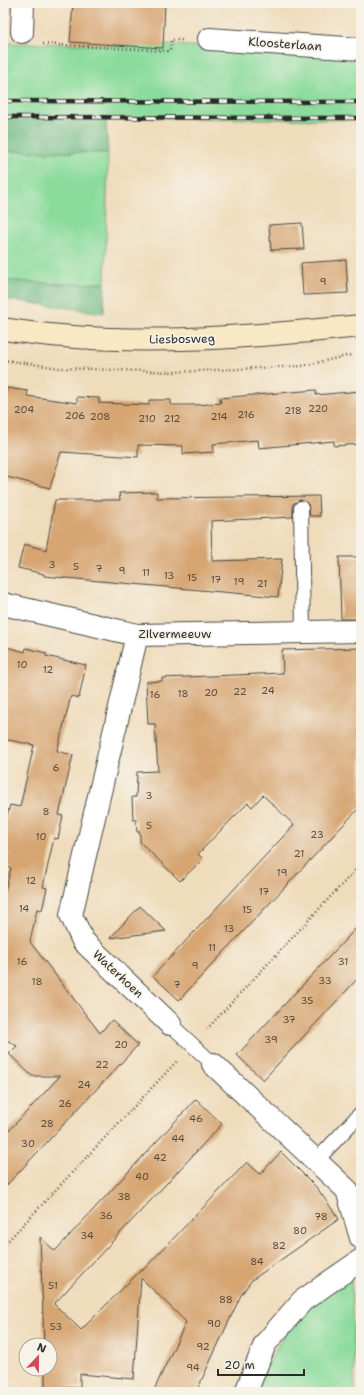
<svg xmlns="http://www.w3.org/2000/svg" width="364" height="1395" viewBox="0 0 364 1395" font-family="'Shantell Sans',sans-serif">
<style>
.green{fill:#8adb9c;stroke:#5a8364}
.forest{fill:#6fbb84;stroke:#4d7358}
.building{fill:#d6a572}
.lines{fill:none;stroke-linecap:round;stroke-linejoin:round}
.lane-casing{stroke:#484641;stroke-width:16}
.street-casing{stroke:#484641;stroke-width:24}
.secondary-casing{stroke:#484641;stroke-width:24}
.path{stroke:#484641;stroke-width:2.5;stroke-dasharray:1 3;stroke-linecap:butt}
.lane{stroke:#fff;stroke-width:14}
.street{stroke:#fff;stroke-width:22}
.secondary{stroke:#f8e8c3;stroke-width:22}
.rail-casing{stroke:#2b2b2b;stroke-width:4.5}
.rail{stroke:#f7f3e8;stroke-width:3;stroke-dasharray:9;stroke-linecap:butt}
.labels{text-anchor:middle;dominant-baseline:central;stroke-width:3.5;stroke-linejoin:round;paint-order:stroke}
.number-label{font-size:10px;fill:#564a3d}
.street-label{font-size:12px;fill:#2b2b2b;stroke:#f7f3e8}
</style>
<rect width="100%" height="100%" fill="#f7f3e8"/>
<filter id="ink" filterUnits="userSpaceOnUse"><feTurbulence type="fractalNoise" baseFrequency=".025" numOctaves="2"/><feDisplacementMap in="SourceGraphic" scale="8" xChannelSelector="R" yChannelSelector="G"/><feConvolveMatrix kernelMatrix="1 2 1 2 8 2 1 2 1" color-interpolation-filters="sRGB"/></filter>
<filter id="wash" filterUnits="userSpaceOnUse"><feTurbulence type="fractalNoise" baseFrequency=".012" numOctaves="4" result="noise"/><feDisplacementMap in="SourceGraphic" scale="16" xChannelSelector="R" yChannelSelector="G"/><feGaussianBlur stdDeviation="0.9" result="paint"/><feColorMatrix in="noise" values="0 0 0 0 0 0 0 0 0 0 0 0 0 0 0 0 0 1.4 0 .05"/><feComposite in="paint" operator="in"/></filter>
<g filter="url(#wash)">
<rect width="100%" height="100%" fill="#efdcbb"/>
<path class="green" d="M3,43l170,2 188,12v63l-358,-4z
M3,151l105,2 -3,130 -46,1 -56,-4z
M351,1272l4,120h-98c9,-31 33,-71 58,-93 11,-10 24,-18 36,-27z"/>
<path class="forest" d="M3,116l103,1 2,36 -105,-2z
M3,280l56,4 46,-1 -1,30 -101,-14z"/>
<g id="blocks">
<path class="building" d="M73,3h92l-2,45 -93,-6z
M302,223l2,26 -33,1 -2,-25z
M346,260l2,33 -45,2 -2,-32z
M7,388l21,3 -1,5 50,7v-6l22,1v5l50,2v-5h22v5h25l25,-2 -1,-5 22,-2 74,-6v5l45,-4v53l-27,2v-5l-75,7 -1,-8 -45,4 1,8 -31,2v-8l-45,-1v12l-77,-5 -11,36 -47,-12v-83h3z
M157,492v6l162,-2 1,20h-10l-2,-12 -8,-4 -7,4v13l-82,4 1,40 70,-2 -4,38 -234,-21v-2l-26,-6 6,-24 22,6 9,-50h65l-1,-7z
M339,557h22v62h-20z
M3,646l22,6 1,-4 20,5v3l40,9 -7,33 -8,-2 -14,55 16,4 -14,60 4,1 -5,23 -4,-1 -11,49 4,1 -5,22 -5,-1 -7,33 70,91 12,-13 26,25 -135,144v-52l57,-61h-28l-23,-22 8,-8 -14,-8v-139l8,-31 -5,-1 4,-13 -7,-2v-20l7,-27 10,2 14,-62 -31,-6z
M361,648v158l-182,194 -26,-24 141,-151 -31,-30 -11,12 -4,-4 -26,26 -24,25 5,5 -23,22 -40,-39v-10h-3l-1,-12h-3l-1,-23h4l1,-25 21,-1 -3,-47h-7l-2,-42 16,-1v-3l121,-5 -1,-23z
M140,906l26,25 -56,7z
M361,923v52l-98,105 -26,-25z
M196,1099l26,25 -168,180 27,26 61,-61v2l105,-109 13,12 21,-22 36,36 22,31 -87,61 -11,15 -45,97h-43l33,-70 -45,-44 -7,101 -54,-5v13l-35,2v-20h5v-24h-6l-4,-108 15,14z"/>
</g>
</g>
<g filter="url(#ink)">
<use href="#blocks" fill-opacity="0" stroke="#484641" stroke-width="1"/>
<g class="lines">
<defs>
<path id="lane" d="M301,508l2,125
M170,1024l43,40
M316,1161l45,-48"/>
<path id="street" d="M22,32l1,-29
M209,39l152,10
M3,604l134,31 224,-4
M137,635l-66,280 12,26 87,83
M213,1064l134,126 14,48
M246,1392l19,-48 37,-43 59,-41"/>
<path id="secondary" d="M3,329c119,19 239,9 358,-3"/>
</defs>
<use href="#lane" class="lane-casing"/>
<use href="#street" class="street-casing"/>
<use href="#secondary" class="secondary-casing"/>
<path class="path" d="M43,44l127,7 1,-11h12
M3,360l57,8 114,4 128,-6 49,-11
M207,1029l154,-165
M3,1246l175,-186"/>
<use href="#lane" class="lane"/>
<use href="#street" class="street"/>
<use href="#secondary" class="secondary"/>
<defs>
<path id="rail" d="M3,101l358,1
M3,117l358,1"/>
</defs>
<use href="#rail" class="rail-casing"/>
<use href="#rail" class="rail"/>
</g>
</g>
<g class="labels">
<g class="number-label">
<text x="323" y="281">9</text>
<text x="318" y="408">220</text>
<text x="24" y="409">204</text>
<text x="293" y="410">218</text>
<text x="246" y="414">216</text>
<text x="75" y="415">206</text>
<text x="100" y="416">208</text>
<text x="219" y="416">214</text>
<text x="147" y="418">210</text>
<text x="172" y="418">212</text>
<text x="52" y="564">3</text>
<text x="76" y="566">5</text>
<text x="99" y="568">7</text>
<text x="122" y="570">9</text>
<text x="146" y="572">11</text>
<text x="169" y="575">13</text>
<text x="192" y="577">15</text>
<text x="216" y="579">17</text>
<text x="239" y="581">19</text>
<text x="262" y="583">21</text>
<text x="22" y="664">10</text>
<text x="48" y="669">12</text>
<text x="268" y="690">24</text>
<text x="240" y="691">22</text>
<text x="211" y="692">20</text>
<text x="183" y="693">18</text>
<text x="155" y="694">16</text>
<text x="56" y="767">6</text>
<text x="149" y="795">3</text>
<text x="46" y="811">8</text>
<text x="149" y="825">5</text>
<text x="317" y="834">23</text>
<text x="41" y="836">10</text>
<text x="299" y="853">21</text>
<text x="282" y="872">19</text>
<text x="31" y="880">12</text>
<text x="264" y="891">17</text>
<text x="24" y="908">14</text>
<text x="247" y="909">15</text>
<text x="229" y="928">13</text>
<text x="212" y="947">11</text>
<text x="22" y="961">16</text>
<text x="343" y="961">31</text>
<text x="195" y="965">9</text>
<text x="325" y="980">33</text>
<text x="37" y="981">18</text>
<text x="177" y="984">7</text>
<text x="307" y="1000">35</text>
<text x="289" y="1019">37</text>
<text x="271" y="1039">39</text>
<text x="121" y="1044">20</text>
<text x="102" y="1064">22</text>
<text x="84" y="1084">24</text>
<text x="65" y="1103">26</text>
<text x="196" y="1118">46</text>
<text x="47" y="1123">28</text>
<text x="178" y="1138">44</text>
<text x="28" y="1143">30</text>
<text x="160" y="1157">42</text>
<text x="142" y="1176">40</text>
<text x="124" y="1196">38</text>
<text x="106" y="1215">36</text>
<text x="321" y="1216">78</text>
<text x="300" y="1230">80</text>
<text x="87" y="1235">34</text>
<text x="279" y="1245">82</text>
<text x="257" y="1261">84</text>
<text x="53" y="1285">51</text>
<text x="226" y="1299">88</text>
<text x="214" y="1323">90</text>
<text x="56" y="1326">53</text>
<text x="203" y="1346">92</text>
<text x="193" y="1367">94</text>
</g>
<g class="street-label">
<text transform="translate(285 44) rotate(4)">Kloosterlaan</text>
<text transform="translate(182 339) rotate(-1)">Liesbosweg</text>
<text x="175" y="634">Zilvermeeuw</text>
<text transform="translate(118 974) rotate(43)">Waterhoen</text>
</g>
</g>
<rect width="364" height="1395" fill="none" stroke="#f7f3e8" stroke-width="16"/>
<g transform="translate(38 1357) rotate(22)"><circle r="19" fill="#f7f3e8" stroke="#a5a39c"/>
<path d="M0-3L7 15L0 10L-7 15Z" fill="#d1495b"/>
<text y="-6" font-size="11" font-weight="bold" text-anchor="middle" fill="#2b2b2b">N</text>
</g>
<path d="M218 1369v6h86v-6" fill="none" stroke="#2b2b2b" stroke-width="2"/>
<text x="224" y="1369" font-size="12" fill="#2b2b2b" stroke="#f7f3e8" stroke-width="3" paint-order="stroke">20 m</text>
</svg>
